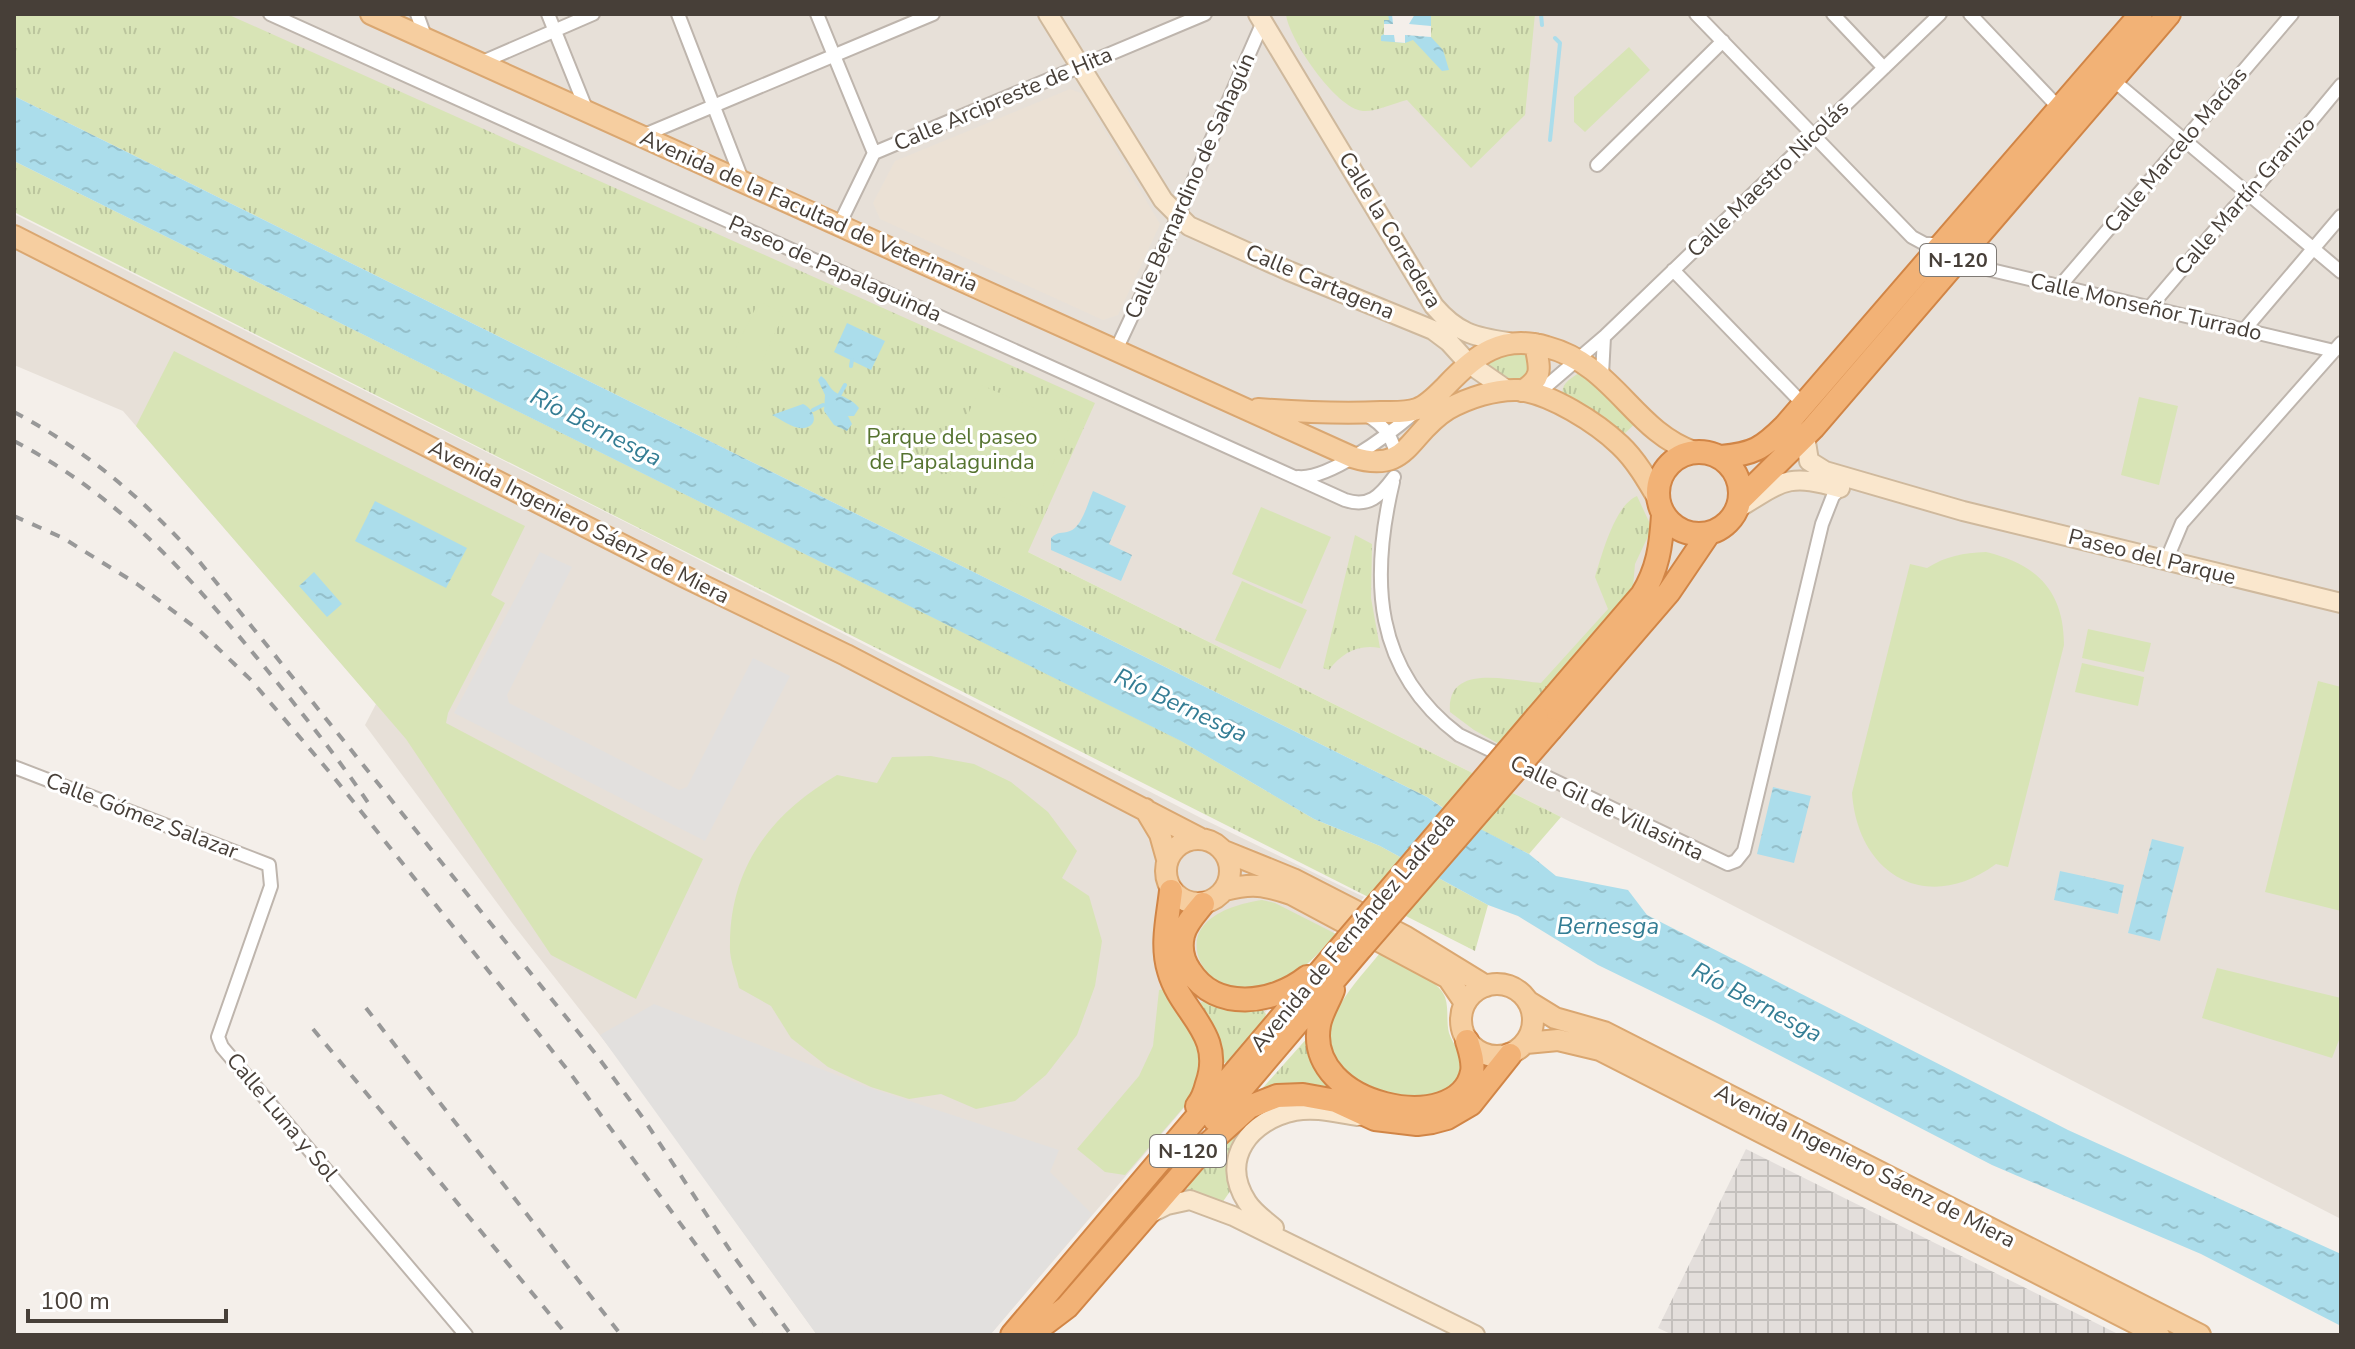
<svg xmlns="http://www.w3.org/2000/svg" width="2355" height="1349" viewBox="0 0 2355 1349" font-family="'Nunito Sans',sans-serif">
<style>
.residential{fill:#e7e0d8}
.industrial{fill:url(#industrial-grid)}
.education{fill:#ebe1d5}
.grass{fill:url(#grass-tufts)}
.garden{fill:#d8e4b6}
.parking{fill:#e2e0de}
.water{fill:url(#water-ripples)}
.pier{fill:#f4efea}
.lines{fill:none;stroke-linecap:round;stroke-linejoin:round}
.stream{stroke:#abddeb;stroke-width:4}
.street-casing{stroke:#beb5ad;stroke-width:16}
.secondary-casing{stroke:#cfb99d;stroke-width:22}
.primary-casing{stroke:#daa771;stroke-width:24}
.highway-casing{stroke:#d18546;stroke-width:26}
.street{stroke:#fff;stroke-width:12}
.secondary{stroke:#fae7cd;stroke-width:18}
.primary{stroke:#f6cea0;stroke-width:20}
.highway{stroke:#f2b276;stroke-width:22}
.rail{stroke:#989898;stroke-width:4;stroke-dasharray:10 10;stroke-linecap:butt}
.highway-bridge-casing{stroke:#d18546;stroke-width:26;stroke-linecap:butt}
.highway-bridge{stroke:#f2b276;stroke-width:22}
.labels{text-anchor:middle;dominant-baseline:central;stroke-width:6;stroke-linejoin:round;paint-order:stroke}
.shield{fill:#fff;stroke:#7e7974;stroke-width:2}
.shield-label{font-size:20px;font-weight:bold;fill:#473f38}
.street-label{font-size:22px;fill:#473f38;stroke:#fff}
.park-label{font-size:22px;fill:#567430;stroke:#fff}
.water-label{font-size:24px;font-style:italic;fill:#347d94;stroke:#fff}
</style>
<defs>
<pattern id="industrial-grid" width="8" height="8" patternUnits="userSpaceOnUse" patternTransform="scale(2)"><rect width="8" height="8" fill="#e3dedb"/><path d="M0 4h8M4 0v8" fill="none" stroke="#c4c0bd"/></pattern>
<pattern id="grass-tufts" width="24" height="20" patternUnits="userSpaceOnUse" patternTransform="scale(2)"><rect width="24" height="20" fill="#d8e4b6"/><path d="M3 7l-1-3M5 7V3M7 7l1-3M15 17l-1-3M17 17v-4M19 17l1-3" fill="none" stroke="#bbc59d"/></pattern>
<pattern id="water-ripples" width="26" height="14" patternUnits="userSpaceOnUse" patternTransform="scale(2)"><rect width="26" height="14" fill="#abddeb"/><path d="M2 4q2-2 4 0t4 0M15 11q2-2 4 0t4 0" fill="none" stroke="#94bfca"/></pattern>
</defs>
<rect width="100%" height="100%" fill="#f4efea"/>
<path class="residential" d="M14,14h2327v1205l-780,-402 -533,-265z
M14,214l637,321 552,284 161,78 -374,438h-173l-193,-269 -112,-143 -147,-198 11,-21 -253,-293 -109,-46z"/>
<path class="industrial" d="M1746,1149l374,186h-447l-15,-7z"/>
<path class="education" d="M1070,89l13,5 77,130 -42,91 -15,5 -223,-101 -7,-16 22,-42z"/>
<path class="grass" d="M14,14h213l868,389 -67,149 533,265 -32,37 -64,-32 -38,-25 -1413,-701z
M1286,14h249l-10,101 -54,53 -64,-68c-13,3 -31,12 -44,11 -27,-2 -75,-73 -77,-97z
M14,161l1164,578 136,80 66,27 108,59 -13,46 -1461,-739z
M1516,351l10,2 9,13 -14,15 -12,-3 -22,-11 -1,-6z
M1580,372l58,49 -14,13 -61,-38c-3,-13 8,-17 17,-24z
M1637,496l15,32 -17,36 -2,23 -134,157 -25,-14 -24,-18c-4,-50 60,-31 91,-29l67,-74 -13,-32c7,-23 20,-72 42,-81z
M1355,535l17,9 -1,54 9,50c-22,-4 -38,5 -51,22l-6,-2z
M1208,999l53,9 5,6 -2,6 -35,42 -11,2 -19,-56 1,-5z
M1309,1036l24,46 2,14 -76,-4z
M1238,1132l3,5 -8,50 -11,16 -38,-10 9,-13z"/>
<path class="garden" d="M1629,47l21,23 -65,62 -11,-10v-25z
M759,301l25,13 -23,49 -26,-13z
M174,351l351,175 -34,69 14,8 -57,110 -2,10 257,136 -67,140 -85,-44 -145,-216 -270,-313z
M981,385l90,39 -39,86 -89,-39z
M2139,397l39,9 -19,79 -38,-10z
M1261,507l70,30 -29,67 -70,-30z
M1986,552c51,12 78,39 78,93l-56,222 -12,-3c-69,51 -138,11 -144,-71l58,-229 17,4c19,-12 36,-15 59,-16z
M1242,581l65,29 -27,59 -65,-29z
M2088,629l63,14 -7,29 -62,-14z
M2082,663l62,14 -6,29 -63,-14z
M2318,681l23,6v224l-76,-19z
M931,756l43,8 37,18 37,30 29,39 -15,27 27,18 13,45 -7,45 -18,49 -31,40 -31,26 -39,8 -35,-15 -32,5 -38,-12 -43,-20 -37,-29 -20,-32 -32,-18c-3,-14 -10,-29 -9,-43 0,-79 42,-132 107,-170l40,8 15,-26z
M1262,900l13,3 61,31c-17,19 -33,38 -57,47 -16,7 -39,12 -55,4 -22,-9 -38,-41 -19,-61 14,-15 38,-21 57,-24z
M1380,953c18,10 58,25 65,44 4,11 1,25 4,36 5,14 17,26 13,40 -13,46 -157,21 -128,-55 9,-24 30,-45 46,-65z
M2217,968l124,30v37l-9,23 -130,-40z
M1164,989l32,52 4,17 -1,24 -9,18 -65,75 -20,-3 -28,-23 62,-73 14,-30 6,-56z"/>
<path class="parking" d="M540,552l32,15 -65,128 2,8 170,87 8,-3 66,-129 37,18 -85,165 -251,-128z
M654,1004l216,84 189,62 -9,22 42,42 -102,121h-173l-217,-300z"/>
<path class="water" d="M1388,14h43v23l12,13 6,20 -7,1 -29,-31 -8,3 -24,-2v-5l3,-2v-14h5z
M14,96l1413,701 26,18 76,39 27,22 72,14 19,25 421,215 273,124v72l-140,-72 -209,-89 -277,-143 -117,-57 -80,-49 -30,-11 -108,-59 -66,-27 -133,-78 -1167,-580z
M847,323l38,18 -14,29 -37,-18z
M821,376c7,4 7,11 14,16 9,6 17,7 24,16l-5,8h-6l4,8 -5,7 -13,-6 -10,-14 1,-16 -7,-15z
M803,404c10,4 18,21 1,24 -9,2 -24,-9 -32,-13z
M1093,491l33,15 -17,38 23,11 -11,26 -70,-31v-12c7,-7 10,-4 19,-7 12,-4 18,-29 23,-40z
M375,501l92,47 -21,40 -91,-47z
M314,572l28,32 -15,13 -28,-31z
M1773,787l38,9 -17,67 -37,-9z
M2152,839l32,8 -24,94 -32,-8z
M2060,871l64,14 -6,29 -64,-14z"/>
<path class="pier" d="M1392,14h23l-6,10 22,2v11l-26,-2v8l-10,-1 -1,-7h-10v-11h9z"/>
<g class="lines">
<path class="stream" d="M1541,14l1,11
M1550,140l10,-97 -5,-5
M851,366l1,-6
M840,394l5,-9
M813,410l10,-5"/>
<defs>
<path id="street" d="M270,14l1075,486c24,8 35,-4 49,-23
M417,14l9,25
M548,14l39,97
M678,14l65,168
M817,14l57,139
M1696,14l216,223 13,7h17
M1833,14l51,54
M1970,14l90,95
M480,63l113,-49
M2113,80l228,192
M642,136l291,-122
M1597,165l126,-124
M839,225l35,-72 331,-139
M1959,259l11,6 364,86
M1673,270l131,135
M2060,286l232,-272
M2150,307l84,-99 25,-24 82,-99
M2244,330l97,-114
M1116,350l52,-111 95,-217
M1602,375l2,-38
M1536,395l69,-59 335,-322
M1366,415c19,10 28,24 31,45
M1298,477c31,3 91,-43 115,-63
M1393,482c-23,97 -20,188 66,253l269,129 8,-3 8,-10 78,-327 11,-28 10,-10
M2166,561l16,-38 159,-180
M14,767l255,98 2,21 -53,151 4,10 244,288"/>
<path id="secondary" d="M1048,14l115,186 26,26 100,45 144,59 16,12 19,21 39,27
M1258,14l176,292c23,27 40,31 74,36
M1805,436l4,25 16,10 138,40 378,92
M1742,506c43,-27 48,-32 98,-18
M1151,1213l16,-8 23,-5 43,16 242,119
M1274,1228c-9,-8 -20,-15 -27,-26 -28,-43 3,-82 48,-91 21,-4 42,2 63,5"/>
<path id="primary" d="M371,14l981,443c57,18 55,-23 96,-48 20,-11 47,-20 70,-19 32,3 79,33 102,55 16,15 28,36 39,55
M14,236l669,340 163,79 353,183
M1522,391c23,-14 17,-24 13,-47
M1258,409c41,3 82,5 123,3 11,0 25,1 36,-3 11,-4 21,-15 29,-23 30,-32 56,-52 101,-39 68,18 86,84 147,105
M1145,809l15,25 7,25
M1166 871a32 32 0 1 1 64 0a32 32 0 1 1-64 0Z
M1224,851l69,28 113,58 80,49
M1225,890c27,-7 39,-5 66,4l157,84 17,25
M1461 1020a36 36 0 1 1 72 0a36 36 0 1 1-72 0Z
M1529,1002l26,16 49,14 596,303
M1526,1043l32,-3 42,10 559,285"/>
<path id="highway" d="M1658 493a41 41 0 1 1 82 0a41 41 0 1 1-82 0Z
M1721,457c32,-3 41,-8 64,-31l356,-412
M1740,500l73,-72 356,-414
M1537,717l105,-122c16,-26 19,-49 21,-80
M1551,729l118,-137 40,-59
M1171,891c-3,27 -10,54 -2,80 12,43 56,62 38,113 -2,8 -4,15 -10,22
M1203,904c-8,10 -17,19 -20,31 -3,13 0,26 7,36 26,41 83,33 117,6
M1333,990c-4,11 -12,23 -14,35 -15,82 140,113 153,47 2,-10 -2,-21 -5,-31
M1215,1120l147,-173
M1034,1332l33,-25 141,-163 41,-37 28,-11 26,-1 33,6 39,18 42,5 15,-2 15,-4 24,-14 39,-49
M1012,1335l335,-395"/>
</defs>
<use href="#street" class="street-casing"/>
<use href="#secondary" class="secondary-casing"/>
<use href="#primary" class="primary-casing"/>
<use href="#highway" class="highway-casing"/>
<use href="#street" class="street"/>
<use href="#secondary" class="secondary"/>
<use href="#primary" class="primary"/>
<use href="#highway" class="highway"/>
<path class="rail" d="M14,412c72,38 131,88 185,149l396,492 48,65 92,140 56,77
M14,441c105,55 170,129 244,218 40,49 80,98 115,151
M14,516l49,22 74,46 63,47 51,49 81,95 238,298 192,262
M366,1008l255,327
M313,1029l254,306"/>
<defs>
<path id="highway-bridge" d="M1347,940l190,-223
M1362,947l189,-218"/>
</defs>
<use href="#highway-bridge" class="highway-bridge-casing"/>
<use href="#highway-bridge" class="highway-bridge"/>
</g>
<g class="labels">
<g class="shield">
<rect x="1920" y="244" width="76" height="32" rx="6"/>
<rect x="1150" y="1135" width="76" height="32" rx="6"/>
</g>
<g class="shield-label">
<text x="1958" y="260">N-120</text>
<text x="1188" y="1151">N-120</text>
</g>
<g class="street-label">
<text transform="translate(1003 99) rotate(-23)">Calle Arcipreste de Hita</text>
<text transform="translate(2176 150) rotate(-50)">Calle Marcelo Macías</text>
<text transform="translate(1768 179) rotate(-44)">Calle Maestro Nicolás</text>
<text transform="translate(1190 186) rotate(-66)">Calle Bernardino de Sahagún</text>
<text transform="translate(2245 196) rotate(-49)">Calle Martín Granizo</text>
<text transform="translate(809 211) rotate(24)">Avenida de la Facultad de Veterinaria</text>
<text transform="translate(1390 230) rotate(59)">Calle la Corredera</text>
<text transform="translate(835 269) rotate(24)">Paseo de Papalaguinda</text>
<text transform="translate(1320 282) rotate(23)">Calle Cartagena</text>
<text transform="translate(2146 307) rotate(13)">Calle Monseñor Turrado</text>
<text transform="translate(579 522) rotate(27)">Avenida Ingeniero Sáenz de Miera</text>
<text transform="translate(2152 557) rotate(14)">Paseo del Parque</text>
<text transform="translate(1607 808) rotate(26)">Calle Gil de Villasinta</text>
<text transform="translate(142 816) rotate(21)">Calle Gómez Salazar</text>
<text transform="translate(1353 932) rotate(-50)">Avenida de Fernández Ladreda</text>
<text transform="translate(282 1117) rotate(50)">Calle Luna y Sol</text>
<text transform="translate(1865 1166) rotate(27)">Avenida Ingeniero Sáenz de Miera</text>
</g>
<g class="park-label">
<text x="952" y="437">Parque del paseo<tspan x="952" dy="25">de Papalaguinda</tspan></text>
</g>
<g class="water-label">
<text transform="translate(596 427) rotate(27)">Río Bernesga</text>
<text transform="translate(1181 705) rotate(25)">Río Bernesga</text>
<text x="1608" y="926">Bernesga</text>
<text transform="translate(1757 1002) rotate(28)">Río Bernesga</text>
</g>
</g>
<rect width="2355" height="1349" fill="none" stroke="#473f38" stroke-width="32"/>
<path d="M28 1309v12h198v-12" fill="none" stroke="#473f38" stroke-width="4"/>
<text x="40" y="1309" font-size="24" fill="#473f38" stroke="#ffffff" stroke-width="6" paint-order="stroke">100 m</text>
</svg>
